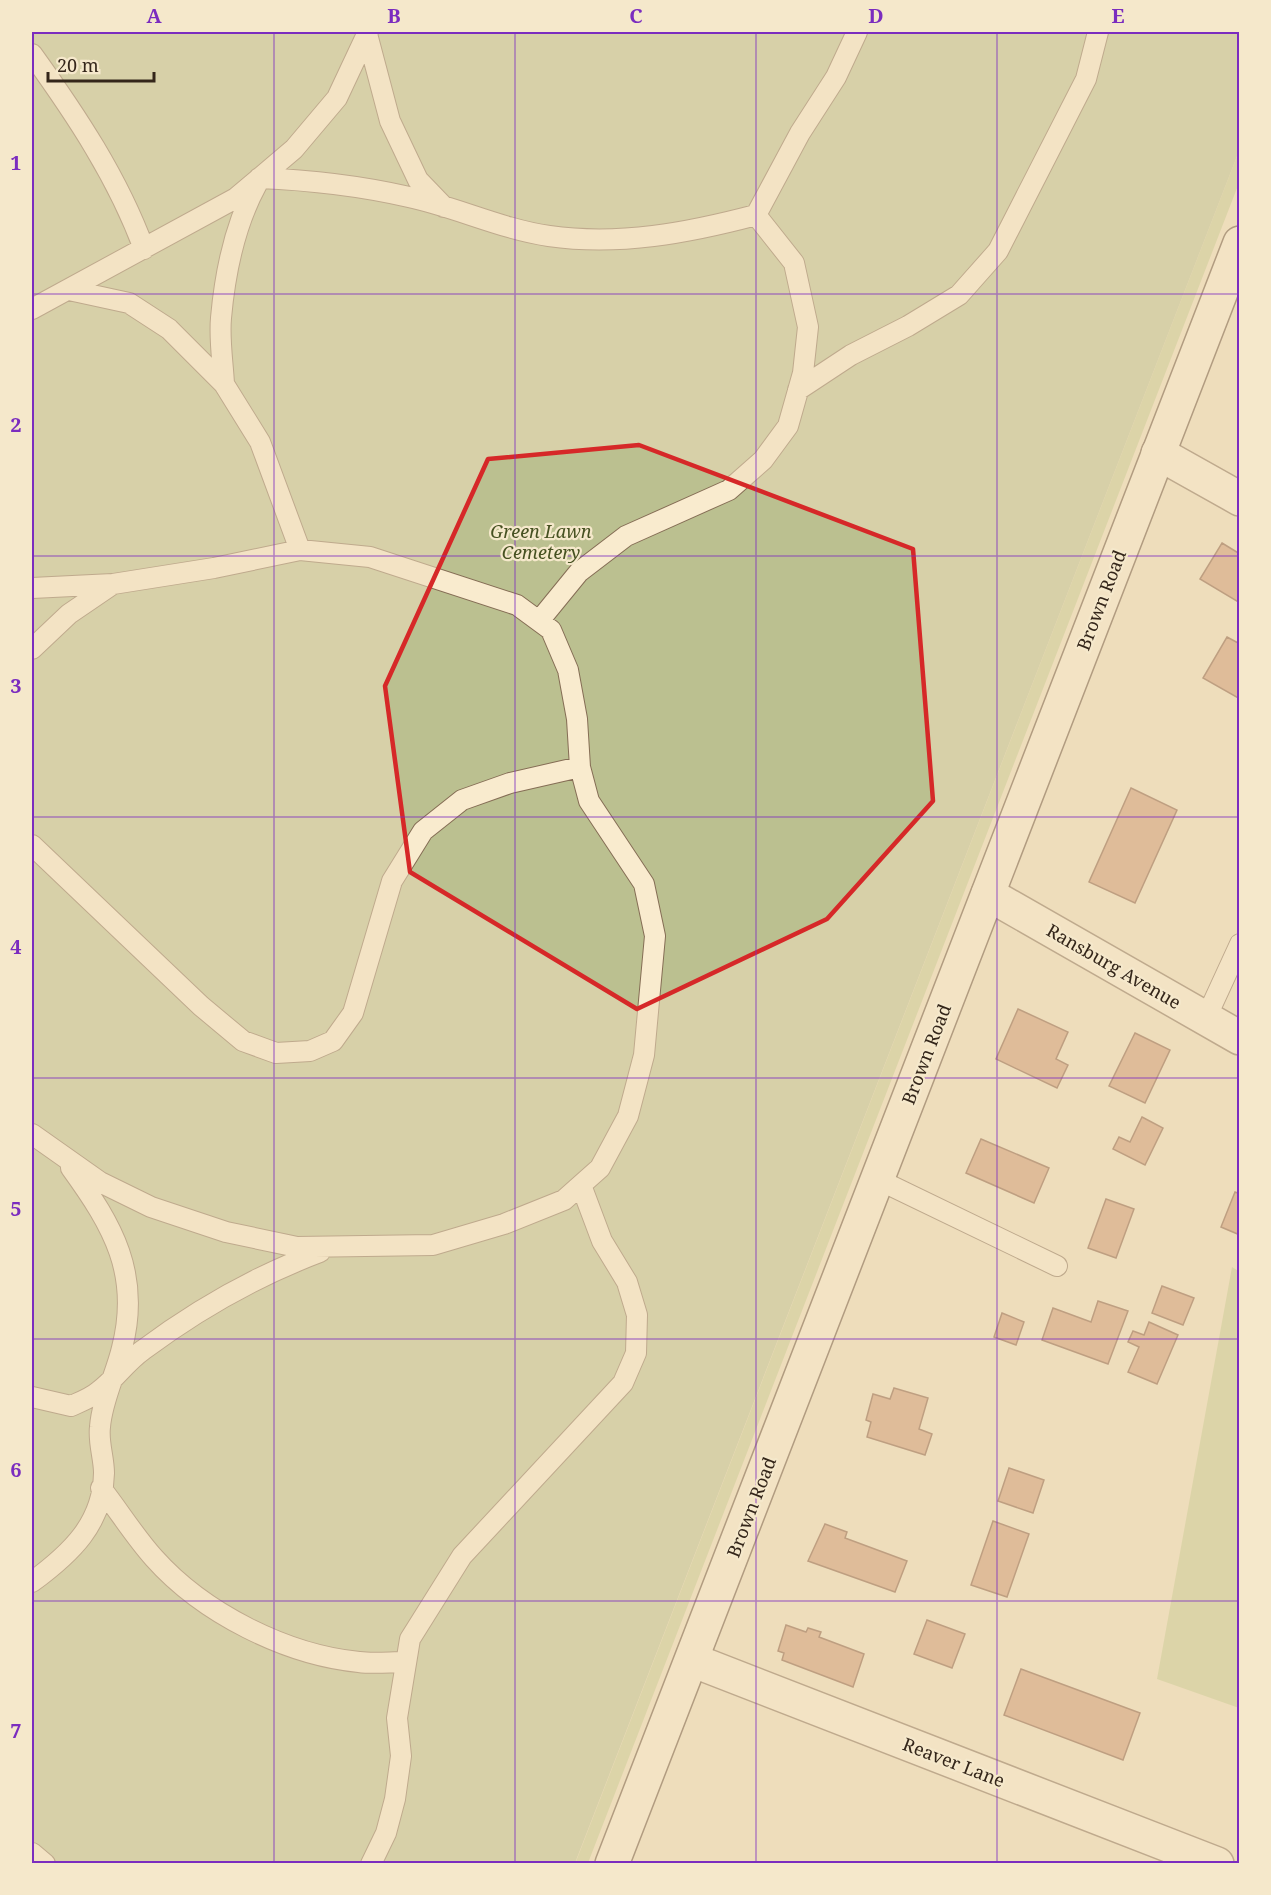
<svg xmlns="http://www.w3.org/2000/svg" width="1271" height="1895" viewBox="0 0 1271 1895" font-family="'Noto Serif',serif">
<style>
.green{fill:#c6cb90}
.cemetery{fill:#bbc090}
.building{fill:#cd9470;stroke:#84563b;stroke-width:1.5}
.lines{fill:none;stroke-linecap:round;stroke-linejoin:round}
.lane-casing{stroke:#856d55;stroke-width:22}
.street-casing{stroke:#856d55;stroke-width:36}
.secondary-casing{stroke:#674e39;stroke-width:36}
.lane{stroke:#f9ebce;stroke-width:20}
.street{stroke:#f9ebce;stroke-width:33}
.secondary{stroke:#f9ebce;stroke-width:33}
.marked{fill:none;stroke:#d62828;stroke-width:4.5;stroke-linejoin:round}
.grid{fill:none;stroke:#7b2cbf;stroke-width:1.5;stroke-opacity:0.55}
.labels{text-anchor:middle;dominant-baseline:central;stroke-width:4.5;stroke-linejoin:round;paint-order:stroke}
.park-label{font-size:18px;font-style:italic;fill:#465121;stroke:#f5e8cb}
.street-label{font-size:18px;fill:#34261a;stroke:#f5e8cb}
.neatline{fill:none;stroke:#7b2cbf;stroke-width:2}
.grid-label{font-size:20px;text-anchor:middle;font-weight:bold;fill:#7b2cbf}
</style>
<rect width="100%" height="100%" fill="#edb"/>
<path class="green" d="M1239,151v32l-651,1680 -13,1z
M1232,1267l8,5 -1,436 -82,-29z"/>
<path class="cemetery" d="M32,32h1207v119l-664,1712 -543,1z"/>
<path class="building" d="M1222,543l18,11v49l-40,-24z
M1227,637l13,7v55l-37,-21z
M1131,788l46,22 -42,93 -46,-21z
M1018,1009l50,23 -12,27 12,6 -11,23 -61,-29z
M1135,1033l35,17 -25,53 -36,-17z
M1142,1117l21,11 -18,37 -32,-16 6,-12 11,5z
M981,1139l68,29 -15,35 -68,-30z
M1235,1192l5,2v41l-19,-8z
M1106,1199l28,10 -18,49 -28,-10z
M1162,1286l32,12 -11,27 -31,-12z
M1098,1301l30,10 -20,53 -66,-24 11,-32 38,14z
M1002,1313l22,9 -8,23 -22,-8z
M1149,1322l29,13 -21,49 -29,-12 11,-25 -11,-5 5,-11 11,4z
M894,1388l34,10 -9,31 13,5 -7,21 -58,-18 4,-15 -5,-2 7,-26 17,5z
M1009,1468l35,12 -11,33 -35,-12z
M993,1521l36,13 -22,63 -36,-12z
M825,1524l22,8 -2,6 62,23 -12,31 -87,-31z
M927,1620l38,14 -13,34 -38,-14z
M786,1625l20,7 2,-4 13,4 -2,5 45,17 -11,33 -71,-27 2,-7 -6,-2z
M1021,1669l119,44 -17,47 -119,-45z"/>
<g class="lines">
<defs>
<path id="lane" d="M367,34l23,87 28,59 26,27
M32,54c44,61 86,124 112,195
M259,178c50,2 102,8 150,19 47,10 92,32 140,39 70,10 139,-3 207,-21l44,-82 36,-56 21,-45
M69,290l60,13 40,26 55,55 36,58 40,108
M32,309l204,-111 58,-49 43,-51 31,-66
M224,384c-1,-21 -5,-44 -3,-66 4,-45 14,-94 36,-134
M798,390l53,-35 57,-29 51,-31 39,-44 88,-172 12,-47
M32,588l81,-4 101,-16 86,-18 70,7 147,48 34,25 17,40 9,49 3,48 9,34 55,83 11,52 -11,119 -16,61 -28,52 -36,32 -60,24 -71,21 -136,2 -71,-15 -75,-25 -51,-25 -68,-48
M539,621l40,-49 47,-36 103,-46 34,-30 25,-34 15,-53 5,-46 -14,-64 -38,-48
M32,649l37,-35 44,-30
M32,845l169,161 42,35 33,12 34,-2 23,-10 20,-28 39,-132 31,-50 39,-31 48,-17 70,-16
M1206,1018l34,-74
M877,1179l180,87
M32,1397l39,9c9,-4 20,-8 28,-15 16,-12 27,-29 44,-41 55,-41 113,-74 177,-98
M101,1488c18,23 34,49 53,70 49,55 132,97 205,104 15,2 31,0 46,0
M32,1582c38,-28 71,-58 72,-109 0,-15 -6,-31 -4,-46 2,-27 16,-53 22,-79 19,-74 -9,-122 -51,-180
M32,1853l13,11
M371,1864l15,-31 9,-34 6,-43 -4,-38 13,-79 52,-83 161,-173 13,-30 1,-38 -10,-33 -25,-41 -21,-56"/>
<path id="street" d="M1158,453l82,46
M988,894l252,144
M692,1660l525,204"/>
<path id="secondary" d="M612,1864l628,-1621"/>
</defs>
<use href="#lane" class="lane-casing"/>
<use href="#street" class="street-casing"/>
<use href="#secondary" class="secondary-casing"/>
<use href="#lane" class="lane"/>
<use href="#street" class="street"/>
<use href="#secondary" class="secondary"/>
</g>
<path d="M0 0H1271V1895H0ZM639,445l274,104 20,252 -106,118 -190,90 -227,-137 -25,-186 103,-227z" fill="#edb" fill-opacity=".55" fill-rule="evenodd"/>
<path class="marked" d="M639,445l274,104 20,252 -106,118 -190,90 -227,-137 -25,-186 103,-227z"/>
<path class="grid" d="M274,32v1832M515,32v1832M756,32v1832M997,32v1832M32,294h1208M32,556h1208M32,817h1208M32,1078h1208M32,1339h1208M32,1601h1208"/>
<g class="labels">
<g class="park-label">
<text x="541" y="531">Green Lawn<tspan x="541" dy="21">Cemetery</tspan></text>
</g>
<g class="street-label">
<text transform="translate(1101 600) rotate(-69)">Brown Road</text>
<text transform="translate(1114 966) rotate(30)">Ransburg Avenue</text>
<text transform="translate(926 1054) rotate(-69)">Brown Road</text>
<text transform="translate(751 1507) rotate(-69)">Brown Road</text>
<text transform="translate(954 1762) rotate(21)">Reaver Lane</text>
</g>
</g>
<rect width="1271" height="1895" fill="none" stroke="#f5e8cb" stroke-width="66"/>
<path d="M48 72v9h106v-9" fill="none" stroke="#34261a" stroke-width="3"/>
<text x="57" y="72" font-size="18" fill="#34261a" stroke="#f5e8cb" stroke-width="4.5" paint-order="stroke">20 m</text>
<rect x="33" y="33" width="1205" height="1829" class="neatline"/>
<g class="grid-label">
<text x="154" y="23">A</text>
<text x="394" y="23">B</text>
<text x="636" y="23">C</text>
<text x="876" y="23">D</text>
<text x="1118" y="23">E</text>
<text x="16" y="170">1</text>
<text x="16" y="432">2</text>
<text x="16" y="693">3</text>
<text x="16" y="954">4</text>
<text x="16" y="1216">5</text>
<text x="16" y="1477">6</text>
<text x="16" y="1738">7</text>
</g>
</svg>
